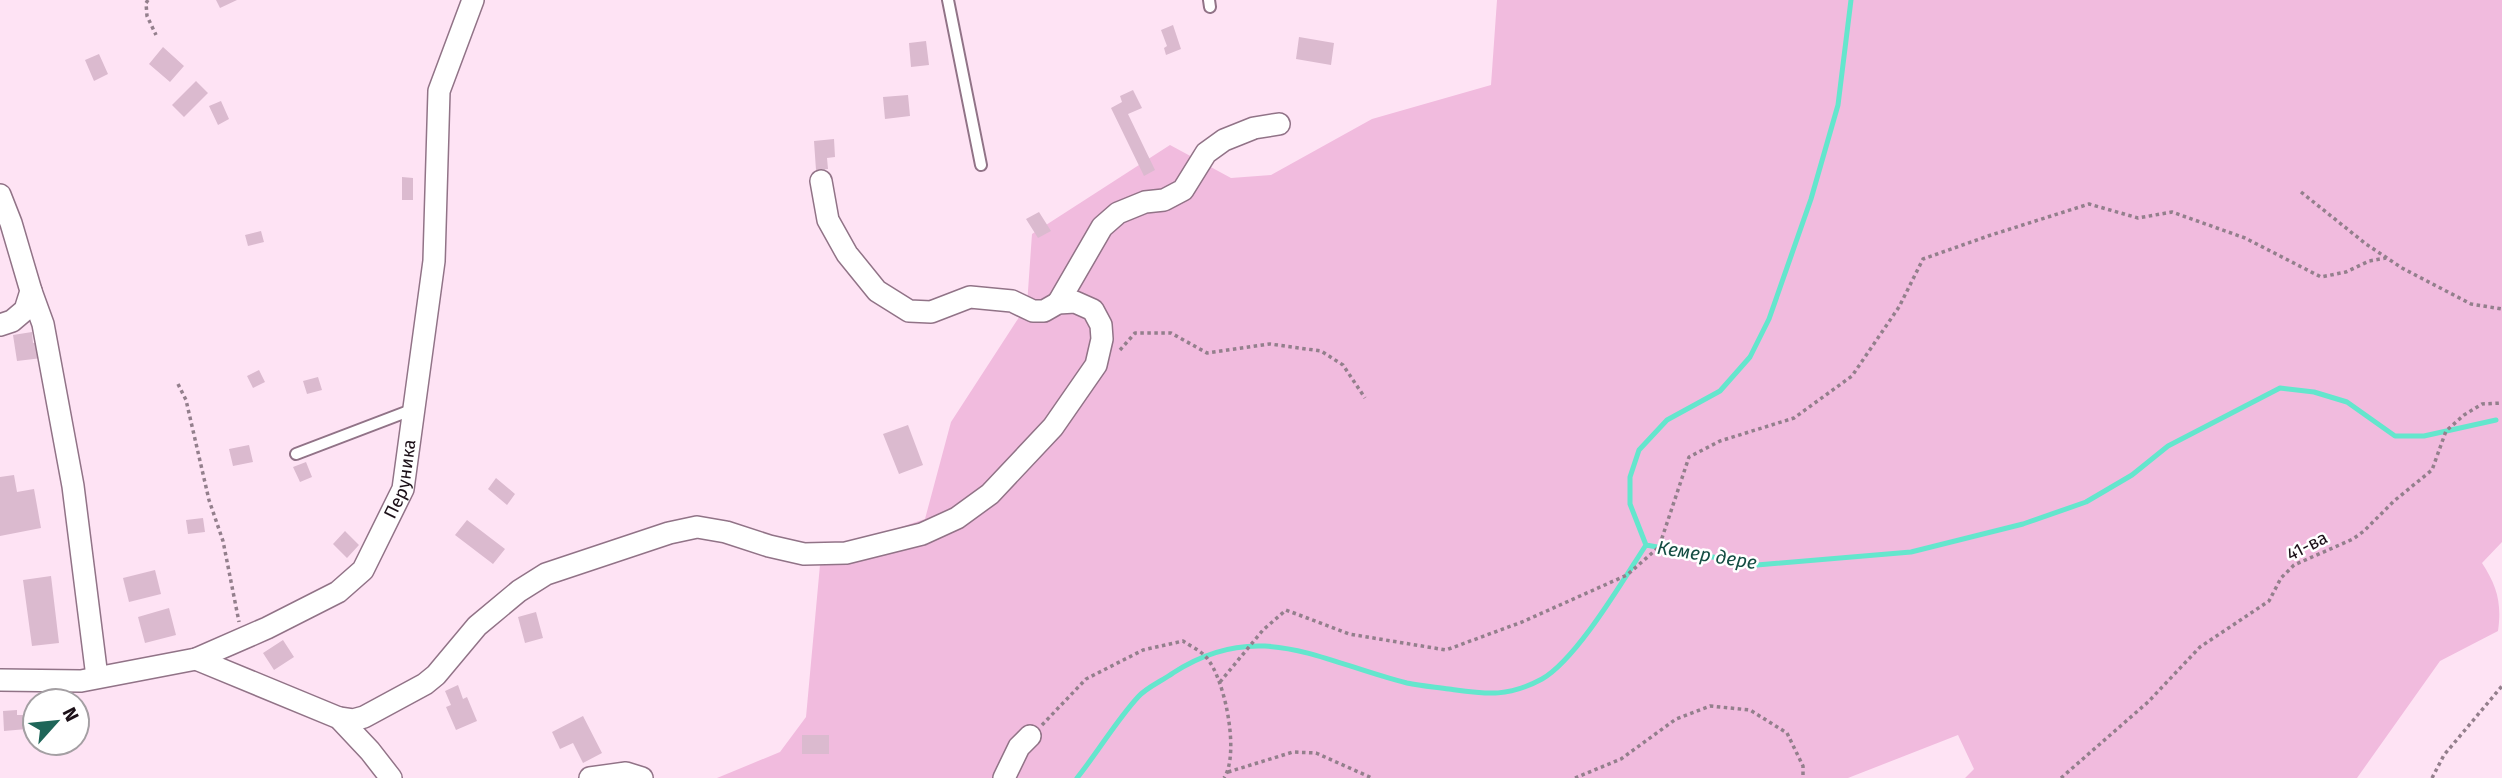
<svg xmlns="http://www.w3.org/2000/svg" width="2502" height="778" viewBox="0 0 2502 778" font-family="'Fira Sans',sans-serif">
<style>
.green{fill:#f1bbde}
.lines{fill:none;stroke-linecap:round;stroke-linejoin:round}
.stream{stroke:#64e6cd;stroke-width:5}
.building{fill:#dbbacf}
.service-casing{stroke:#917387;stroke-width:14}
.minor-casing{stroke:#917387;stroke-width:24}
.path{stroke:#937f8c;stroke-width:3.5;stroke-dasharray:3.5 3.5;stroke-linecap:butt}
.service{stroke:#fff;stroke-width:10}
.minor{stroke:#fff;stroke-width:21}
.labels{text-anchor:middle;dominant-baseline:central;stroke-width:5;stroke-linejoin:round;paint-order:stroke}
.street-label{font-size:18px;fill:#1c1018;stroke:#fff}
.water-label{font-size:19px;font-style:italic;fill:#144d43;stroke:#fff}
</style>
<rect width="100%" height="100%" fill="#fee3f4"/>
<path class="green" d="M1497,0h1005v542l-20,21c15,23 20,40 16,68l-58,30 -83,117h-392l9,-9 -16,-34 -110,43h-1131l63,-26 26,-35 15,-163 104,-35 26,-97 76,-117 5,-71 138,-89 61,33 40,-3 101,-56 119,-34z"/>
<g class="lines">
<path class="stream" d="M1646,545l-16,-41v-27l9,-27 28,-30 53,-29 30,-34 19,-38 42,-120 27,-94 13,-105
M1077,778c21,-26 39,-57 61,-81 9,-10 24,-16 35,-24 86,-56 148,-11 234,10 14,3 28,4 42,6 37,5 58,9 93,-10 35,-20 81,-99 104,-134l111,20 154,-13 112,-28 63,-22 46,-27 36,-29 112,-58 34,4 33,10 48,34h29l72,-16"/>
</g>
<path class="building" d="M216,0h21l-17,8z
M1173,25l8,24 -15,6 -2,-7 3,-2 -6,-16z
M1299,37l35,6 -3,22 -35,-6z
M926,41l3,24 -18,2 -2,-24z
M163,47l21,19 -14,16 -21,-18z
M99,54l9,20 -14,7 -9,-21z
M196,81l12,12 -24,24 -12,-12z
M1133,90l9,18 -14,6 27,56 -11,6 -33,-68 11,-6 -2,-6z
M908,95l2,21 -25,3 -2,-22z
M221,101l8,18 -11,6 -9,-19z
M834,139l1,18 -8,1 1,11 -12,1 -2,-29z
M402,177l11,1v22h-11z
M1039,212l12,19 -13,7 -12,-19z
M261,231l3,11 -16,4 -3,-11z
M32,332l1,11 6,-1 3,16 -25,3 -4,-26z
M259,370l6,12 -12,6 -6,-12z
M318,377l4,13 -15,4 -4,-13z
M908,425l15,40 -24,9 -16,-40z
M249,445l4,17 -20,4 -4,-17z
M306,462l6,15 -12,5 -7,-15z
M14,475l3,17 17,-3 7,39 -41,8v-59z
M496,478l19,16 -8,11 -19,-16z
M203,518l2,14 -17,2 -2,-14z
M467,520l38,29 -12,15 -38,-29z
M345,531l14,14 -12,13 -14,-14z
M155,570l6,24 -32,8 -6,-24z
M51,576l8,67 -27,3 -9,-66z
M169,608l7,27 -31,8 -7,-26z
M536,612l7,26 -18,5 -7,-26z
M283,640l11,17 -20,13 -11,-17z
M458,685l5,14 4,-2 10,24 -21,9 -10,-23 5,-2 -6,-14z
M17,710v5h9l1,14 -23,2 -1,-20z
M583,716l19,37 -19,10 -10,-20 -13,6 -8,-17z
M802,735h27v19h-27z"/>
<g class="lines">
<defs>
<path id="service" d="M948,0l33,165
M1209,0l1,7
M296,454l118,-45"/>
<g id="minor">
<path d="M0,195l11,28 20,68 -6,19 -13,11 -12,4"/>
<path d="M31,291l12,33 30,162 24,191"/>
<path d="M1058,303l44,-76 16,-14 27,-11 19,-2 19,-10 23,-37 18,-13 30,-12 25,-4"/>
<path d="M196,659l143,59 31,33 21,27"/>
<path id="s1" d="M0,680l81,1 115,-22 71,-31 71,-36 25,-22 40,-81 31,-228 5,-170 34,-91"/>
<path d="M339,718l14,2 11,-3 61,-33 11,-9 41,-49 42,-35 27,-17 123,-41 28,-6 29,5 43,14 35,8 42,-1 76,-19 35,-16 33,-24 63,-67 43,-62 6,-26 -1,-14 -8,-15 -18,-8 -17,1 -14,8h-11l-21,-10 -42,-4 -39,15 -22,-1 -32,-20 -30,-37 -19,-34 -7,-39"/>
<path d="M590,778l36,-5 16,5"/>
<path d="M1004,778l15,-31 11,-11"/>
</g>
</defs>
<use href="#service" class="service-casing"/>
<use href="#minor" class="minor-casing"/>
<path class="path" d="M148,0l-2,3 1,13 9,19
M2301,192l65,52 36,24 69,36 31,5
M1120,350l15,-17h36l36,20 63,-9 51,7 22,14 22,33
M178,384l8,16 23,100 14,41 16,81
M1220,682l43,-52 23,-20 63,24 97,16 76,-28 105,-47 32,-28 30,-90 31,-16 74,-23 58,-42 47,-69 24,-48 65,-23 101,-32 49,14 34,-6 73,26 76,39 25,-5 23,-11 17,-3
M1042,725l44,-46 57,-29 40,-9c7,5 17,9 23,16 19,21 34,97 18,121
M1228,772l65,-20 23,1 56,25
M1575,778l46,-19 55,-40 34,-13 40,4 37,23 16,33v12
M2061,778l87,-76 52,-55 69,-46 12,-23 13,-13 59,-26 11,-8 30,-30 38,-31 14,-39 18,-16 18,-11 20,-1
M2432,778l12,-23 58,-69"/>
<use href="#service" class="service"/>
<use href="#minor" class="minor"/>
</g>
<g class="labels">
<g class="street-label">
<text stroke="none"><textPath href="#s1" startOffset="488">Перуника</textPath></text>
<text transform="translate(2307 546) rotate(-27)">41-ва</text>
</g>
<g class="water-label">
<text transform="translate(1707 555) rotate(9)">Кемер дере</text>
</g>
</g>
<g transform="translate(56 722) rotate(63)"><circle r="33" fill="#ffffff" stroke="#a49fa3" stroke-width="2"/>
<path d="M0-5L12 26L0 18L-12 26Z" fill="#1f6659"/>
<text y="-10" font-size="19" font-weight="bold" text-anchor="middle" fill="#1c1018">N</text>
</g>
</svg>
